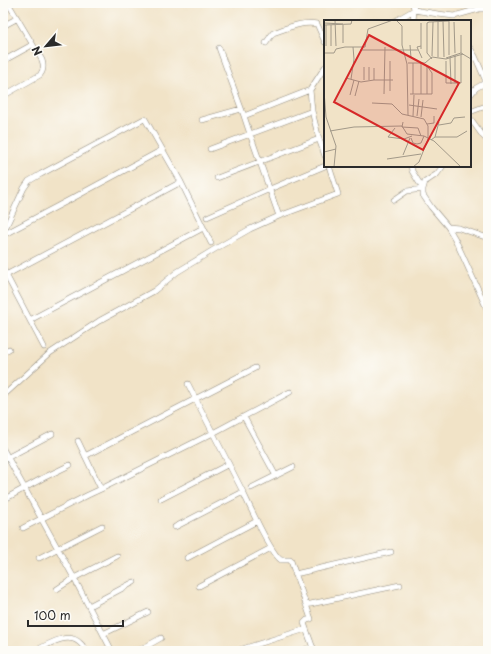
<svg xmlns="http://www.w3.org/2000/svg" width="491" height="654" viewBox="0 0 491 654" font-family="'Playpen Sans',sans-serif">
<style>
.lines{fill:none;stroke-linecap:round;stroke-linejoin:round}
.street-casing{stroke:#8e8779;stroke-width:6}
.street{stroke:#fff;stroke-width:5}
.inset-road{fill:none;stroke:#a29989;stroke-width:1}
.view{fill:#d62828;fill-opacity:0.15;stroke:#d62828;stroke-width:2}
.inset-edge{fill:none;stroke:#2b2b2b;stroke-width:2}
</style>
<rect width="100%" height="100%" fill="#fdfcf7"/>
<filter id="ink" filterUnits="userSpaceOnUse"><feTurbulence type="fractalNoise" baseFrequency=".025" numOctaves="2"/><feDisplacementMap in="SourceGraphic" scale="8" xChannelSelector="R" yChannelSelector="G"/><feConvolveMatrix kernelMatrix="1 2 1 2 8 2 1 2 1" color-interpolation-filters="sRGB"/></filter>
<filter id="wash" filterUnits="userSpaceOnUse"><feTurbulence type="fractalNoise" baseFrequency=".012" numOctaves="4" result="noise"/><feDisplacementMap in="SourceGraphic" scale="16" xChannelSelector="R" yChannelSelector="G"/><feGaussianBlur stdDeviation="0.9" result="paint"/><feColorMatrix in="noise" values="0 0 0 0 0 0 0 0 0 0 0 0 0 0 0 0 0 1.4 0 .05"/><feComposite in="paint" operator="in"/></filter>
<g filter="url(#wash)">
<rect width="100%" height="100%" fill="#f1e3c7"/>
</g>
<g filter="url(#ink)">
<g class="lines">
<defs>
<path id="street" d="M395,21l19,-11 24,4 16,2 25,-7h9
M413,21l1,-11 -1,-7
M3,26l13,-7
M266,43l7,-10c14,-5 29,-12 44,-9l8,18
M219,48l25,68 6,18 29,82
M470,48l5,8 10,23v4l-9,5 -6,7
M3,61l29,-16
M325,67l-15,23 2,21 7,28 6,17
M3,96l37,-21c4,-5 4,-9 2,-15l-34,-57
M470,112l13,-5 5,1
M244,116l66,-26
M470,118l13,18 5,5
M202,120l39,-11
M210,149l102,-38
M443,166l-6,8 -12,8 -2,7v6l8,12 17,20 7,12 33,72
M217,178l102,-39
M394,200l13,-9 16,-2 -11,-18 -1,-5
M207,217l63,-28 55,-23
M448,227l11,1 29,10
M3,233l21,-45 5,-7 12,-7 103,-55h1l36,63 30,61
M3,235l70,-37 89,-48
M3,269l41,78
M6,275l175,-93
M30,320l173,-92
M3,352l6,-3
M3,396l47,-43 49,-32 55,-30 23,-19 38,-23 35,-20 29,-13 59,-22 -9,-28
M244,417l32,59
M78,441l23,48
M3,449l71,129 38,73
M85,456l170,-88
M3,460l49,-26
M251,488l42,-21
M243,492c6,13 29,63 38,68h9l1,1 20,58 -4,1 -3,3 10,28
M161,499l68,-35
M3,500l40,-22 27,-13
M175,527l68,-35 -55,-108
M23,528l65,-33 13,-6 112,-56 77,-41
M39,558l63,-32
M187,558l70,-37
M295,574l96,-22
M199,586l72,-38
M57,589l17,-11 43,-22
M306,605l94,-20
M89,606l45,-24
M103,634l45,-22
M261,650v1
M35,651c12,-6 33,-20 45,-8 3,2 4,6 6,8
M138,651l23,-13
M236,651l70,-22
M301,651l12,-4"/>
</defs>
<use href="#street" class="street-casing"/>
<use href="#street" class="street"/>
</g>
</g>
<g transform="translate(324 20)">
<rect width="147" height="147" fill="#f1e3c7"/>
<path class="inset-road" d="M11,0l1,26M72,0l6,6v19l5,19 1,51M114,1v36M119,1l1,36M130,2l1,31M0,3l19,1M0,5l27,-1 1,-4M2,5v21M7,5v21M19,5v18M86,25l1,13M97,26l-4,1 5,11M97,29v-26M36,30h58M0,33h10l2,-4 9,-2h20l3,-18 25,-9M137,33v-18M131,35v28M108,36l1,-34M126,37l1,27M122,38l15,-5 10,6M108,39l-5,-6v-30l2,-1 20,-1v34M122,41v22h15v-28M84,43h17l7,-6 14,2 17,-5M103,46v28M40,47v13M50,48v12h19M22,58l15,4 13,-2M27,59l3,-20 -1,-12M45,60v-13M0,71l2,26 10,29 -2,21M66,71v-30M60,74l1,-47M86,74h22v-21l-5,-7M89,74v-31M97,74v-31M26,75l4,-15M31,76l4,-15M48,83l20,1 10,10 22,5 4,7v13l-9,23 -6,5M85,85l28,4M89,96l1,-21M93,96l2,-17M97,97l2,-17M79,102l-1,5 16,1 3,8M103,104l7,-1v-7M115,105l12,-2 3,-5 11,-1M71,108l-7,9 16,2 8,-3M6,111l24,-4 48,-1 5,8 17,2 10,5 27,26M111,117l4,-15M87,118l2,5 4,1 4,-1 3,-7M107,120l4,-3h22l10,-6M0,132l12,-3M79,135l7,-17M63,139l34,-5"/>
<path class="view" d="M45,15l90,48 -36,67 -89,-48z"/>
<rect width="147" height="147" class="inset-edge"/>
</g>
<rect width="491" height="654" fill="none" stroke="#fdfcf7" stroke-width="16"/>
<g transform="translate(46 46) rotate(242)" stroke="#fdfcf7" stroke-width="3" paint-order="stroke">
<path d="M0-3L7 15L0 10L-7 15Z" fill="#2b2b2b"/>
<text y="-6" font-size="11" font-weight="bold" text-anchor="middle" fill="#2b2b2b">N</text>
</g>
<path d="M28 620v6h95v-6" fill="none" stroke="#2b2b2b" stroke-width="2"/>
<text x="34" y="620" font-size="12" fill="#2b2b2b" stroke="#fdfcf7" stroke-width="3" paint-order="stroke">100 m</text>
</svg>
